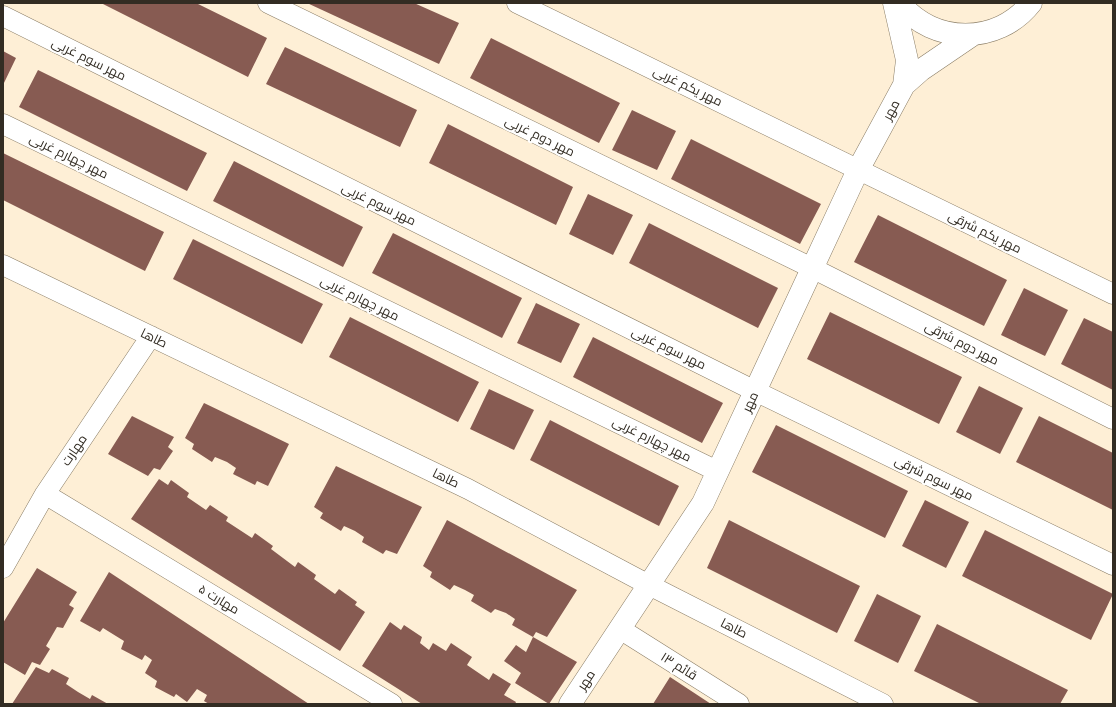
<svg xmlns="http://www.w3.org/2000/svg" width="1116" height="707" viewBox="0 0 1116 707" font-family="Poppins,Cairo,sans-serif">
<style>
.building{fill:#875b52}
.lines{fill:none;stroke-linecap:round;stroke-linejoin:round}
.minor-casing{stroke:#897c65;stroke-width:21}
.tertiary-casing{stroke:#897c65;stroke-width:23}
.minor{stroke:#fff;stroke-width:20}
.tertiary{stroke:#fff;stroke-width:22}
.labels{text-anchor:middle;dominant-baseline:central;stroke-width:4;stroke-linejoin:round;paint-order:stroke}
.street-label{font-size:13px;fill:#322c23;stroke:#fff}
</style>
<rect width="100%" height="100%" fill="#feefd6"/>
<path class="building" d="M101,3h95l71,35 -19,39z
M307,3h107l45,20 -20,41z
M491,38l129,65 -21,40 -129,-65z
M285,47l132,63 -17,37 -134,-63z
M3,51l13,7 -13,27z
M38,70l169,83 -20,38 -168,-84z
M632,110l44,21 -19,39 -45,-20z
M448,124l125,63 -17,38 -127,-62z
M691,139l130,65 -21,40 -129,-65z
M3,153l161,79 -19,39 -142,-71z
M234,161l129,66 -20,40 -130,-66z
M588,194l45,21 -20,40 -44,-21z
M878,215l129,65 -23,46 -130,-64z
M649,223l129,65 -20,40 -129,-65z
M393,233l129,65 -20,40 -130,-65z
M193,239l130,65 -21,40 -129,-65z
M1024,288l44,22 -23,46 -44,-21z
M536,303l44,21 -19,39 -44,-20z
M830,312l132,65 -23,47 -132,-65z
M350,317l129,65 -21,40 -129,-65z
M1084,318l29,14v58l-52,-26z
M593,337l130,66 -21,40 -129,-66z
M979,386l44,22 -23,46 -44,-22z
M489,389l45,21 -20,40 -44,-21z
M204,403l85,41 -21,42 -11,-5 -2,4 -22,-11 3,-6 -9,-6 -12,-5 -3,5 -20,-13 2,-5 -9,-6z
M132,416l42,21 -6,10 5,4 -13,19 -6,-2 -6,8 -40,-22z
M1039,416l74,37v57l-97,-48z
M550,420l129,66 -20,40 -129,-66z
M776,425l132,66 -23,47 -133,-66z
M336,466l86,41 -25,47 -11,-4 -3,4 -21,-12 2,-5 -9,-6 -11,-5 -3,5 -21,-13 3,-5 -9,-6z
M159,479l9,6 3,-5 18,13 -2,4 19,13 4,-5 18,12 -2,4 26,17 3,-5 18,13 -2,3 24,18 3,-5 18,13 -2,4 21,15 4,-5 18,13 -2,3 10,7 -25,39 -209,-132z
M925,500l44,22 -23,46 -44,-22z
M447,520l130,70 -30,47 -11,-5 -3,5 -21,-12 3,-6 -9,-6 -11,-4 -4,4 -20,-12 3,-6 -9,-5 -11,-5 -4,5 -20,-13 2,-5 -9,-6z
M729,520l131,66 -23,47 -130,-65z
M985,530l128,64 -22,46 -129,-64z
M37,568l40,24 -8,13 5,3 -11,20 -6,-1 -11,19 4,3 -10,16 -8,-3 -7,13 -22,-13v-39z
M109,572l200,132h-100l-5,-3 3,-6 -10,-6 -10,13 -11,-8 -2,3 -19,-10 2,-6 -12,-8 7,-13 -7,-5 -3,5 -21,-11 3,-8 -21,-13 -3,4 -20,-11z
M877,594l44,22 -23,47 -44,-22z
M390,622l11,8 3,-5 18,12 -2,6 9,7 4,-7 13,8 5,-8 21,14 -5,8 22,15 4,-7 18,11 -7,11 12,7 -1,2h-93l-60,-38z
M937,624l131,66 -8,14h-79l-67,-33z
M533,637l44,25 -28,42 -34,-21 6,-10 -17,-12 12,-16 10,7z
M36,667l13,6 3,-4 17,9 -3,6 12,8 12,7 2,-4 16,9h-96z
M670,677l41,27h-58z"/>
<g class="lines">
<defs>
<path id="minor" d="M268,3l544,265 301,151
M517,3l596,291
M3,16l752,375 358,174
M3,124l714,347
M3,265l465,224 181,96 234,119
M45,494l347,210
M3,568l42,-74 106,-158
M620,629l119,75"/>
<path id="tertiary" d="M894,3l13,57 -3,25
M900,3c33,42 98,42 131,0
M570,704l133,-201 155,-333 46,-85 17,-15 50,-34"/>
</defs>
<use href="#minor" class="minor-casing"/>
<use href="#tertiary" class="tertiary-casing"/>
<use href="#minor" class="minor"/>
<use href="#tertiary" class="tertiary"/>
</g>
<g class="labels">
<g class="street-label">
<text transform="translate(89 59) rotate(26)">مهر سوم غربی</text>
<text transform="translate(688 86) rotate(26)">مهر یکم غربی</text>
<text transform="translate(891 110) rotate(-61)">مهر</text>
<text transform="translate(540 136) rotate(26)">مهر دوم غربی</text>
<text transform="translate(69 156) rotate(26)">مهر چهارم غربی</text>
<text transform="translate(379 204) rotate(26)">مهر سوم غربی</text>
<text transform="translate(985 232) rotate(26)">مهر یکم شرقی</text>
<text transform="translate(360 298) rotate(26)">مهر چهارم غربی</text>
<text transform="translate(154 338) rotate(26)">طاها</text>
<text transform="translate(962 343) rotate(27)">مهر دوم شرقی</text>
<text transform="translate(669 348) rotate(26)">مهر سوم غربی</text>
<text transform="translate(750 402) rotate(-65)">مهر</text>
<text transform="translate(652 439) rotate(26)">مهر چهارم غربی</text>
<text transform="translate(74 450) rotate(-56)">مهارت</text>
<text transform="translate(446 478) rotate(26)">طاها</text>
<text transform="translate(934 478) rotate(26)">مهر سوم شرقی</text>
<text transform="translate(219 599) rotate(31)">مهارت ۵</text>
<text transform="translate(734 628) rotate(27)">طاها</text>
<text transform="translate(679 666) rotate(32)">قائم ۱۳</text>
<text transform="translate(586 680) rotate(-57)">مهر</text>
</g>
</g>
<rect width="1116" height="707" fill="none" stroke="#322c23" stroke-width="8"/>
</svg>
